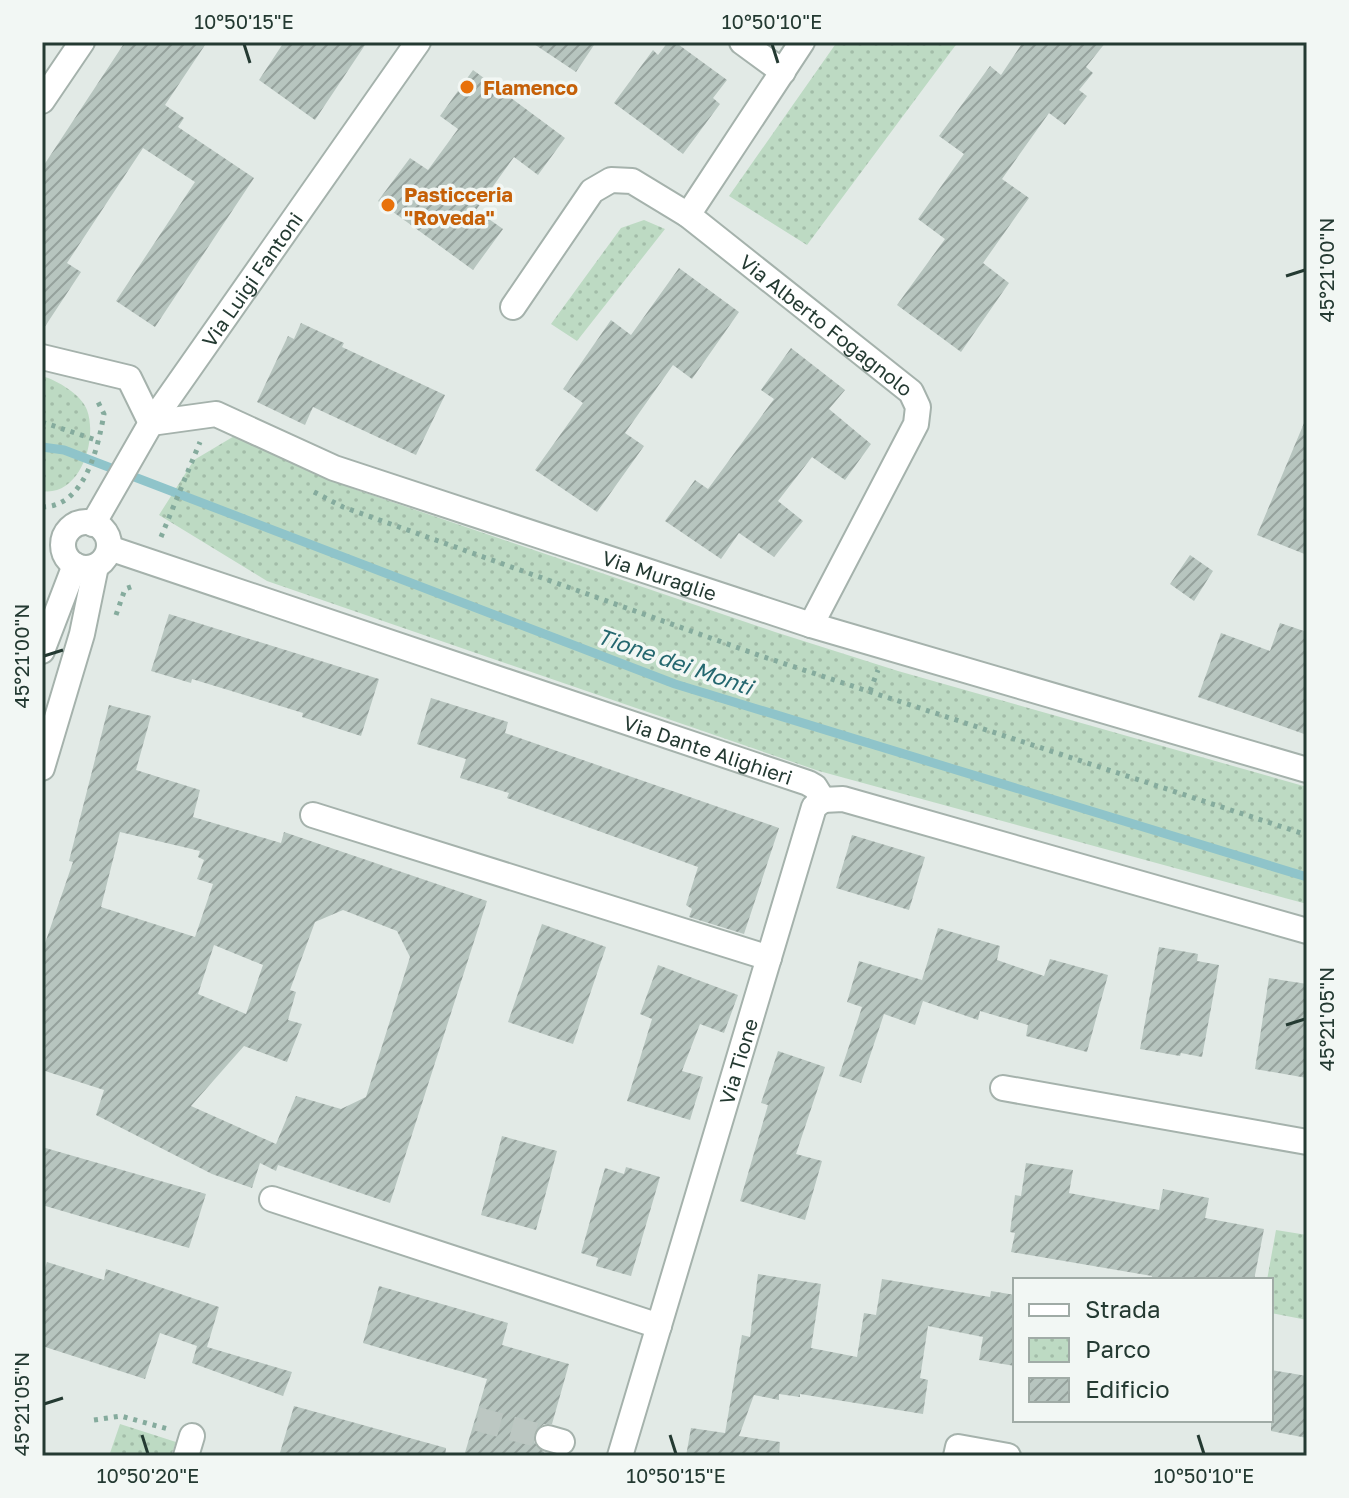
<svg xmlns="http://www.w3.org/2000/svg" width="1349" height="1498" viewBox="0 0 1349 1498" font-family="'Golos Text',sans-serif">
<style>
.park{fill:url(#park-dots)}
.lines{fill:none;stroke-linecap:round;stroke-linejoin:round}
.stream{stroke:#8fc4ca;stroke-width:9}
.building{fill:url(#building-hatch);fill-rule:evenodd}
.minor-tunnel{stroke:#bcc7c2;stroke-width:24;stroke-dasharray:24 12;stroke-linecap:butt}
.minor-casing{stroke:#a5b2ac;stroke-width:28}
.path{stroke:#85ab9d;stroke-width:5;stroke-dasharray:4 6;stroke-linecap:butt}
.minor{stroke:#fff;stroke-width:24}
.ticks{fill:none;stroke:#243a32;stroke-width:3}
.food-dot{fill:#e8710a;stroke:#f2f7f4;stroke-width:3}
.labels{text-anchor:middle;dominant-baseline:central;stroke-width:7;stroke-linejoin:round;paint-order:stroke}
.food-label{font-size:20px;font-weight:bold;fill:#c56008;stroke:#f2f7f4;text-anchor:start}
.street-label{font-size:20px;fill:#243a32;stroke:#f2f7f4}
.water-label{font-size:22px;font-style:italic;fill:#24676f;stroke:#f2f7f4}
.neatline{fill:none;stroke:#243a32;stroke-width:3}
.ticks-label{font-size:20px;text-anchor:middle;fill:#243a32}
</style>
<defs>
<pattern id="park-dots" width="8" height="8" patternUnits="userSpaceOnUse" patternTransform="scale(2)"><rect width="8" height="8" fill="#bddac3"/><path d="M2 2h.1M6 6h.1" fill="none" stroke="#a2bca8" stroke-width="1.8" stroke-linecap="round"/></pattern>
<pattern id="building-hatch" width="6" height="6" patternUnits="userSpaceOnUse" patternTransform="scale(2)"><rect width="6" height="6" fill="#b7c5bf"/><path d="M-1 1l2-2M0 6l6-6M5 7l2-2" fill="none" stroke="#95a19c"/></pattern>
</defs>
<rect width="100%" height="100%" fill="#e2eae6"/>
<path class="park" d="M837,42h121l-151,203 -78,-49z
M644,220l21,9 -88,112 -26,-17 70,-96z
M42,376c15,4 40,19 45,34 11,30 -7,87 -45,81z
M236,435l118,54 421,143 123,39 409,116v117l-488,-133 -552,-190 -108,-66 35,-55z
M1276,1230l31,5v85l-36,-7v-33h-4z
M120,1424l56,18 -5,14h-62z"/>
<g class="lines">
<path class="stream" d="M42,447l22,3 611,234 632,193"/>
</g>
<path class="building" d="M125,42h82l-42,63 19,13 -6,9 76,51 -99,149 -39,-26 79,-119 -52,-34 -76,115 14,9 -39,59v-163z
M284,42h83l-52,78 -56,-40z
M531,42h65l-20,30z
M668,42h7l52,38 -14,18 7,6 -37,50 -69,-51 39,-53 5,5z
M1023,42h83l-20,25 7,6 -14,17 8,6 -22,29 -16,-12 -47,66 27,19 -46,65 26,20 -48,69 -64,-47 48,-66 -27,-20 46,-65 -25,-18 51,-70 11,9z
M473,70l92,68 -27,37 -24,-18 -38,53 27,19 -30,41 -95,-69 32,-43 18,12 30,-41 -18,-13z
M679,268l60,44 -47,67 -19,-14 -48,68 19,13 -47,66 -62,-42 48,-67 -20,-14 48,-69 20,15z
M301,323l43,20 -2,4 103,48 -29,60 -103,-48 -8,18 -48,-23 31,-66 6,3z
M791,348l54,42 -16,19 42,35 -26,36 -33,-23 -34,44 25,20 -29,36 -35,-24 -18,26 -56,-38 30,-41 13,9 66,-90 -13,-9z
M1307,416v139l-50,-20z
M1190,555l23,16 -19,30 -24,-17z
M169,614l210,65 -18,57 -59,-19 1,-4 -111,-34 -1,4 -40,-12z
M1280,623l27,9v103l-109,-38 23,-64 49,18z
M431,698l77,24 -3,11 274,95 -35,106 -55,-17 3,-8 -6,-4 12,-38 -191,-69 2,-5 -49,-15 6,-19 -49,-15z
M109,705l42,11 -15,54 64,20 -7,27 88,26 3,-11 203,69 -97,302 -112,-38 -2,6 -16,-8 -8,25 -40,-14 -116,-59 8,-25 -62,-20v-118l31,-90 -4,-1zM120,832l80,19 -2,6 6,3 -7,19 16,5 -18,53 -94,-30zM343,910l54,21 13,26 -44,140 -25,12 -45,-13 -20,48 -85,-38 53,-60 43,16 15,-38 -14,-4 8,-28 -6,-2 25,-68zM214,945l49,20 -17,49 -48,-20z
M852,835l73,22 -16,53 -73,-22z
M542,924l64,23 -33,97 -65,-22z
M938,928l62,18 -3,14 47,16 6,-17 58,16 -21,77 -61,-16 2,-11 -48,-14 -2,9 -55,-19 -8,24 -31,-11 -23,69 -22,-7 23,-69 -15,-5 12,-41 63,19z
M1159,947l39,7 -1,7 22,4 -17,92 -21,-4 -1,3 -40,-7z
M658,965l80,30 -14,38 -24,-9 -18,47 21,6 -13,43 -63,-19 25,-82 -12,-5z
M1269,978l38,6v94l-52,-9z
M778,1051l47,16 -29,87 26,7 -17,59 -65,-19 28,-96 -7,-2z
M502,1136l55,15 -21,79 -55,-15z
M42,1147l164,47 -17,54 -147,-43z
M1026,1163l47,7 -4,23 90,17 4,-21 46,9 -4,20 59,11 -10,51h-103l1,-4 -141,-24 4,-19 -5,-1 5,-37 6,1z
M626,1167l34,10 -29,99 -35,-10 2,-8 -17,-5 24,-85 19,6z
M47,1262l57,18 2,-11 113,38 -12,40 85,25 -9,24 -91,-33 5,-17 -37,-13 -15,46 -103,-33v-70z
M758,1274l63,10 -10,64 46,9 7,-44 12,2 6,-36 108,18 1,-6 24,4v71l-36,-6 4,-23 -55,-11 -8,52 8,2 -5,34 -123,-20v3l-21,-3v6l-25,-5 -15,41 41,6 -1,14h-93l5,-28 34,5 17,-98 8,2z
M379,1286l129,37 -6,22 67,19 -17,60h-8l-10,9v9l10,10 -1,4h-79l23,-77 -124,-36z
M1271,1370l36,6v62l-36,-7z
M294,1406l152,42 -1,8h-166z"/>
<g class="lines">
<path class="minor-tunnel" d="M477,1419l71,19"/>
<defs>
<g id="minor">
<path d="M742,42l41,30"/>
<path id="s1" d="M802,42l-114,173 223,177 7,15 -2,17 -105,201"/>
<path d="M42,101l40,-59"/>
<path d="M513,307l79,-116 19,-11 21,1 56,34"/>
<path d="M42,357l87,21 22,45"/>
<path id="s2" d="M151,423l65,-9 118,54 477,157 496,145"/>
<circle cx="86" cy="545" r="23"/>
<path id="s3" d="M93,524l58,-101 267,-381"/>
<path id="s4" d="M109,548l699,235 7,4 8,13"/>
<path d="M42,651l33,-86"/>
<path d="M42,768l40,-134 14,-68"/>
<path d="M823,800l20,-1 464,132"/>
<path d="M313,815l456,143"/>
<path d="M1003,1088l304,54"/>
<path d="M272,1199l387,127"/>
<path d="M548,1438l14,4"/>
<path d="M186,1456l6,-20"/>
<path id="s5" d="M620,1456l194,-649 9,-7"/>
<path d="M956,1456l2,-9 50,9"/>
</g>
</defs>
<use href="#minor" class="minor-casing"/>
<path class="path" d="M42,422l57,19
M314,492l29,15 421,150 543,178
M42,507c43,0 56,-60 62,-93l-8,-16
M161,537l39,-95
M116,615l9,-26 11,-4
M870,691l8,-21
M94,1420l27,-4 47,13"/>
<use href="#minor" class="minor"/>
</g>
<path class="ticks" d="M244,44l6,19M772,44l6,19M1286,276l19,-6M44,656l19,-6M1286,1025l19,-6M44,1404l19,-6M142,1435l6,19M670,1435l6,19M1198,1435l6,19"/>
<g class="food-dot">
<circle cx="467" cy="87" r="8"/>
<circle cx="388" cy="205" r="8"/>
</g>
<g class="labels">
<g class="food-label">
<text x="483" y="87">Flamenco</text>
<text x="404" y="194">Pasticceria<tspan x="404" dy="23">"Roveda"</tspan></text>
</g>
<g class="street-label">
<text stroke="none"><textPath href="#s3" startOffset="292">Via Luigi Fantoni</textPath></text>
<text stroke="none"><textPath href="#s1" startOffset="384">Via Alberto Fogagnolo</textPath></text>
<text stroke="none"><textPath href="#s2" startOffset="538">Via Muraglie</textPath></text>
<text stroke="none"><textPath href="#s4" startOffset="632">Via Dante Alighieri</textPath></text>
<text stroke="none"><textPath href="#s5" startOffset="412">Via Tione</textPath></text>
</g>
<g class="water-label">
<text transform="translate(675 661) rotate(19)">Tione dei Monti</text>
</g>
</g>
<rect width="1349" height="1498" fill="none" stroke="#f2f7f4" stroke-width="88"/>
<rect x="1013" y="1278" width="260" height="144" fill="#f2f7f4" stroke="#a0aba6" stroke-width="2"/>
<rect x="1029" y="1304" width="40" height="12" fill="#ffffff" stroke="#a0aba6" stroke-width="2"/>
<text x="1085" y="1318" font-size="24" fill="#243a32">Strada</text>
<rect x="1029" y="1338" width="40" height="24" fill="url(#park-dots)" stroke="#a0aba6" stroke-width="2"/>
<text x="1085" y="1358" font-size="24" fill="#243a32">Parco</text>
<rect x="1029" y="1378" width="40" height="24" fill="url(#building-hatch)" stroke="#a0aba6" stroke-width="2"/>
<text x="1085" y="1398" font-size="24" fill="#243a32">Edificio</text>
<rect x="44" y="44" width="1261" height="1410" class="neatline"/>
<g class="ticks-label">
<text x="244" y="29">10°50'15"E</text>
<text x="772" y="29">10°50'10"E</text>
<text transform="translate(1327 270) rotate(-90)" y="7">45°21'00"N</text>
<text transform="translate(22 656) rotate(-90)" y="7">45°21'00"N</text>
<text transform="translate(1327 1019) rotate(-90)" y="7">45°21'05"N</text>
<text transform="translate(22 1404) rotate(-90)" y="7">45°21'05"N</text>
<text x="148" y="1483">10°50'20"E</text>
<text x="676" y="1483">10°50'15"E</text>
<text x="1204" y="1483">10°50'10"E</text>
</g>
</svg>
